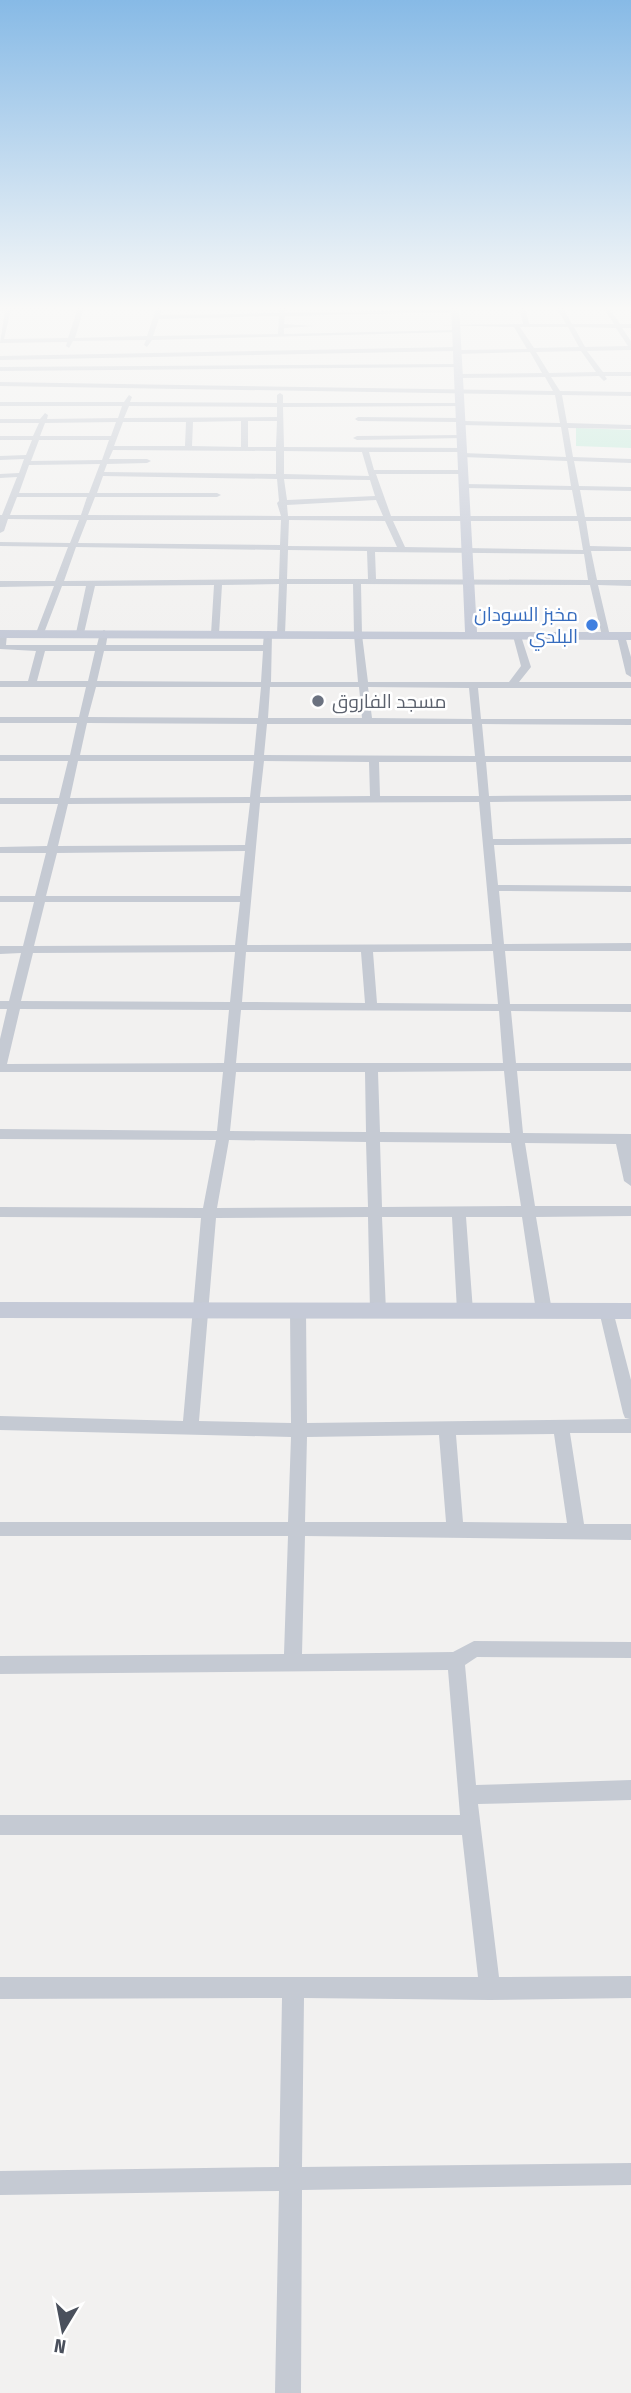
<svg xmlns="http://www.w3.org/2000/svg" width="631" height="2393" viewBox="0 0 631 2393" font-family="'Fira Sans Condensed',Cairo,sans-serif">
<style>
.green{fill:#c3ebdb}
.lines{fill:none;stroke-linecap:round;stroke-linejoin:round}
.street{fill:#c5cad3;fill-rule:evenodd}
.secondary{fill:#c5cad7;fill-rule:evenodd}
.shop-dot{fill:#3f7fe0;stroke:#fff;stroke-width:2.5}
.worship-dot{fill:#6b7280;stroke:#fff;stroke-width:2.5}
.labels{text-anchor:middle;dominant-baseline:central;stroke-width:5;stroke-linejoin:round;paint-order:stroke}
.far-shop-label{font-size:19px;fill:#366cbe;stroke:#fff;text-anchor:end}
.far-worship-label{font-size:19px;fill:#5b616d;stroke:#fff;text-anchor:start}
</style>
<rect width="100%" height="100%" fill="#f2f1f0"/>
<path class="green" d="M576,428l55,2v18l-55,-2z"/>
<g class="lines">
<path class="street" d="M91,306l-7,2 -9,30 72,-2 10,-30h6l-3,9 119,-2v-7h6v7l170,-4 2,3 -172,4 -1,8 30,2 -30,2v6l172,-4 3,2 -307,8 -5,7 -3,-2 2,-5 -73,1 -4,7 -3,-2 1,-4 -67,1 5,-32h-5v-4zM78,308l-10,30 -64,1 7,-29zM279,316l-1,18 -125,2 6,-17z
M519,306h6l4,18h37l-10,-18h6l10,18h42l-12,-18h6l12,18h11v4h-9l9,13v9l-44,1 16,21h28v4h-26l2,3 -3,2 -5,-5 -48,1 9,14 71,1v4l-69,-1 5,28 64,2v4l-63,-1 5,29 58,2v4l-57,-2 5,25 52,1v4l-51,-1 5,27h46v4h-45l4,25 41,1v4h-40l6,29h34v6l-33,-1 12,51 -4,3 -4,-3 -12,-51 -229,-1 1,51 6,47h141l12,-16 -8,-30 4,-3 4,3 10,31 -12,15h112v6h-153l3,31h150v6l-149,-1 3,32h146v6h-145l3,34 142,-1v6l-141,1 3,37 138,-1v6l-137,1 4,40 133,1v6l-132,-1 5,53 127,-1v8h-126l5,53h121v8l-120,-1 5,52h115v8h-114l6,62 108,1v52l-7,-5 -8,-37 -91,-1 10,63h96v10l-95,1 16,94 -3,4h-10l-3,-4 -14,-94h-56l7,94 -3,4h-10l-3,-4 -5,-94h-70l4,94 -3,4h-10l-3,-4 -2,-94 -152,1 -17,203 92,2 -1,-112 3,-4h10l3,4 1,112 323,-4 -5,-1 -2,-5 -24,-102 3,-4h10l19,73v53h-61l14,91h47v16l-326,-4 -3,118 151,-2 21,-11 157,1v16l-154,-1 -12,8 11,120 155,-5v20l-153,4 21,173 132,-1v22l-141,2 -186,-2 -2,169 329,-4v22l-329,5 -1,203h-26l4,-202 -279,4v-24l279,-4 3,-169 -282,1v-22h478l-16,-142h-462v-20h460l-12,-145 -448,4v-18l284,-2 4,-118h-288v-14h288l3,-85 -291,-7v-14l183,5 18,-203 -201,-1v-10l203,1 13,-68 -216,-1v-10l217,2 6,-59h-223v-33l7,-30h-7v-8h9l12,-48 -21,1v-8h23l11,-44h-34v-6h35l11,-43h-46v-6l47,-1 11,-42h-58v-6h59l9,-37h-68v-6h70l7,-32h-77v-6h79l7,-30h-86v-6h28l8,-30 -36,-2v-17l7,2 -1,11h91l3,-12 4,-3 4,3 -2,12h157l1,-11 4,-3 4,3 -1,48h87l-4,-47 -1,-51h-66l-2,50 -4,3 -4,-3 2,-50 -57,1 -3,49 -4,3 -4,-3 3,-49 -119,1 -11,47 -4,3 -4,-3 10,-47h-24l-18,47 -7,2 -1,-2 18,-47 -54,1v-6h55l13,-34 -68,-1v-4l70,1 9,-23 -71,-1 -4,12 -4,2v-18h2l15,-38 -17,1v-4l19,-1 5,-14 -24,1v-4l26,-1 6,-15h-32v-4h33l6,-13h-39v-4h40l5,-6 3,2 -1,4 71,-1 4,-12h-122v-4h124l5,-7 3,2 -2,5 147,1v-8l3,-2 3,2v8h177l2,3 -179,1 1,40 181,1 -3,4h-93l5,18h89l4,2 -4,2h-87l15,42h186l-5,-26 -108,-2 -4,-2 4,-2 107,2 -4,-25 -105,-4 -4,-2 4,-2 104,4 -5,-30 -100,-2 -3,-3 -100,-1 -3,-2 3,-2 102,1 3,3 97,2 -5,-28 -555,-9v-4l553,9 -8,-14 -87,1 -3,-2 3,-2 84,-1 -12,-21 -73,2 -2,-3 -455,9v-4l457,-9 2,3 68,-1 -13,-22 -74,-2 83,-1zM520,327h48l11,20 -45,1zM574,327l42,1 12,18 -43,1zM581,351l15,21 -47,1 -13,-21zM129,406l148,1v10l-153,1zM241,421v26l-49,-1 1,-24zM248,421h29l-1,26h-28zM116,422l-5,14h-71l5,-13zM123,422h63l-1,24h-71zM39,440h70l-7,20 -71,1zM113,450l163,1v23l-172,-2 3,-8 40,-1 4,-2 -4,-2h-38zM284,451l78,1 7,24 -85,-2zM100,464l-11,29h-70l10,-28zM103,476l174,3 2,22 -2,2 4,13 -193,-1 7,-18h122l4,-2 -4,-2h-120zM284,479l86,1 5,16 -88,4zM17,497h70l-6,18h-71zM376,500l7,16h-95l-1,-11zM87,520h194l-1,25 -202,-2zM289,520l96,1 12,26 -109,-1zM393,521h185l5,29 -178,-3zM76,547l204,3 -1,29 -215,2zM288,550l79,1 1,28h-81zM375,552l209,2 4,26 -212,-1zM45,651h50l-7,30h-51zM104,651h159l-2,31 -164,-1zM96,687h165l-3,31 -170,-1zM270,687h89l3,31h-94zM368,687l101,1 3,31 -100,-1zM87,723l170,1 -3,31h-174zM267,724h205l3,32 -211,-1zM78,761h176l-4,36 -180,1zM264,761l105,1 1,34 -110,1zM379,762h97l3,34h-99zM479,802l13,142 -245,1 13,-142zM250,803l-5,42 -187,1 10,-42zM245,851l-5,45h-194l11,-43zM45,902h195l-5,43 -201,1zM493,951l5,53 -121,-1 -4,-51zM235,952l-5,50 -209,-1 12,-48zM246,952h115l4,51 -123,-1zM20,1009l209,1 -5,53 -217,1zM241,1010l258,1 4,52h-267zM504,1071l6,62 -130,-1 -2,-60zM236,1072h129l1,60 -136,-1zM229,1140l137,2 2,65 -151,1zM380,1142l131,1 10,63 -139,1zM554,1434l13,89 -104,-1 -7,-87zM439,1435l7,87h-141l2,-85z
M458,364l2,3 -460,4v-4z
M461,435l2,3 -106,2 -4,-2 4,-2z
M621,633l4,3 6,21v20l-5,-3 -9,-38z"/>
<path class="secondary" d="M451,306h8l18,326h154v8l-631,-2v-8l465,2z
M0,1302l631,1v16l-631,-1z"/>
</g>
<linearGradient id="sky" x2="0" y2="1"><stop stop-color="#87bae6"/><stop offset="0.48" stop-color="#f9f9f8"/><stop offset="1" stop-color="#f9f9f8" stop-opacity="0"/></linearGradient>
<rect width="631" height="641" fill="url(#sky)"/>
<circle class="shop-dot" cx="592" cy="625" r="7"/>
<circle class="worship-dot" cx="318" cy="701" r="7"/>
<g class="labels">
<g class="far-shop-label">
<text x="578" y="614">مخبز السودان<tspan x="578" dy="22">البلدي</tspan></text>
</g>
<g class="far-worship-label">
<text x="332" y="701">مسجد الفاروق</text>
</g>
</g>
<g transform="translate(63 2330) rotate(190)" stroke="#ffffff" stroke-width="5" paint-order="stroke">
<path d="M0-5L12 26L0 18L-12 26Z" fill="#4a505c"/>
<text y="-10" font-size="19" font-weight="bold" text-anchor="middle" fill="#4a505c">N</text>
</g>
</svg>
